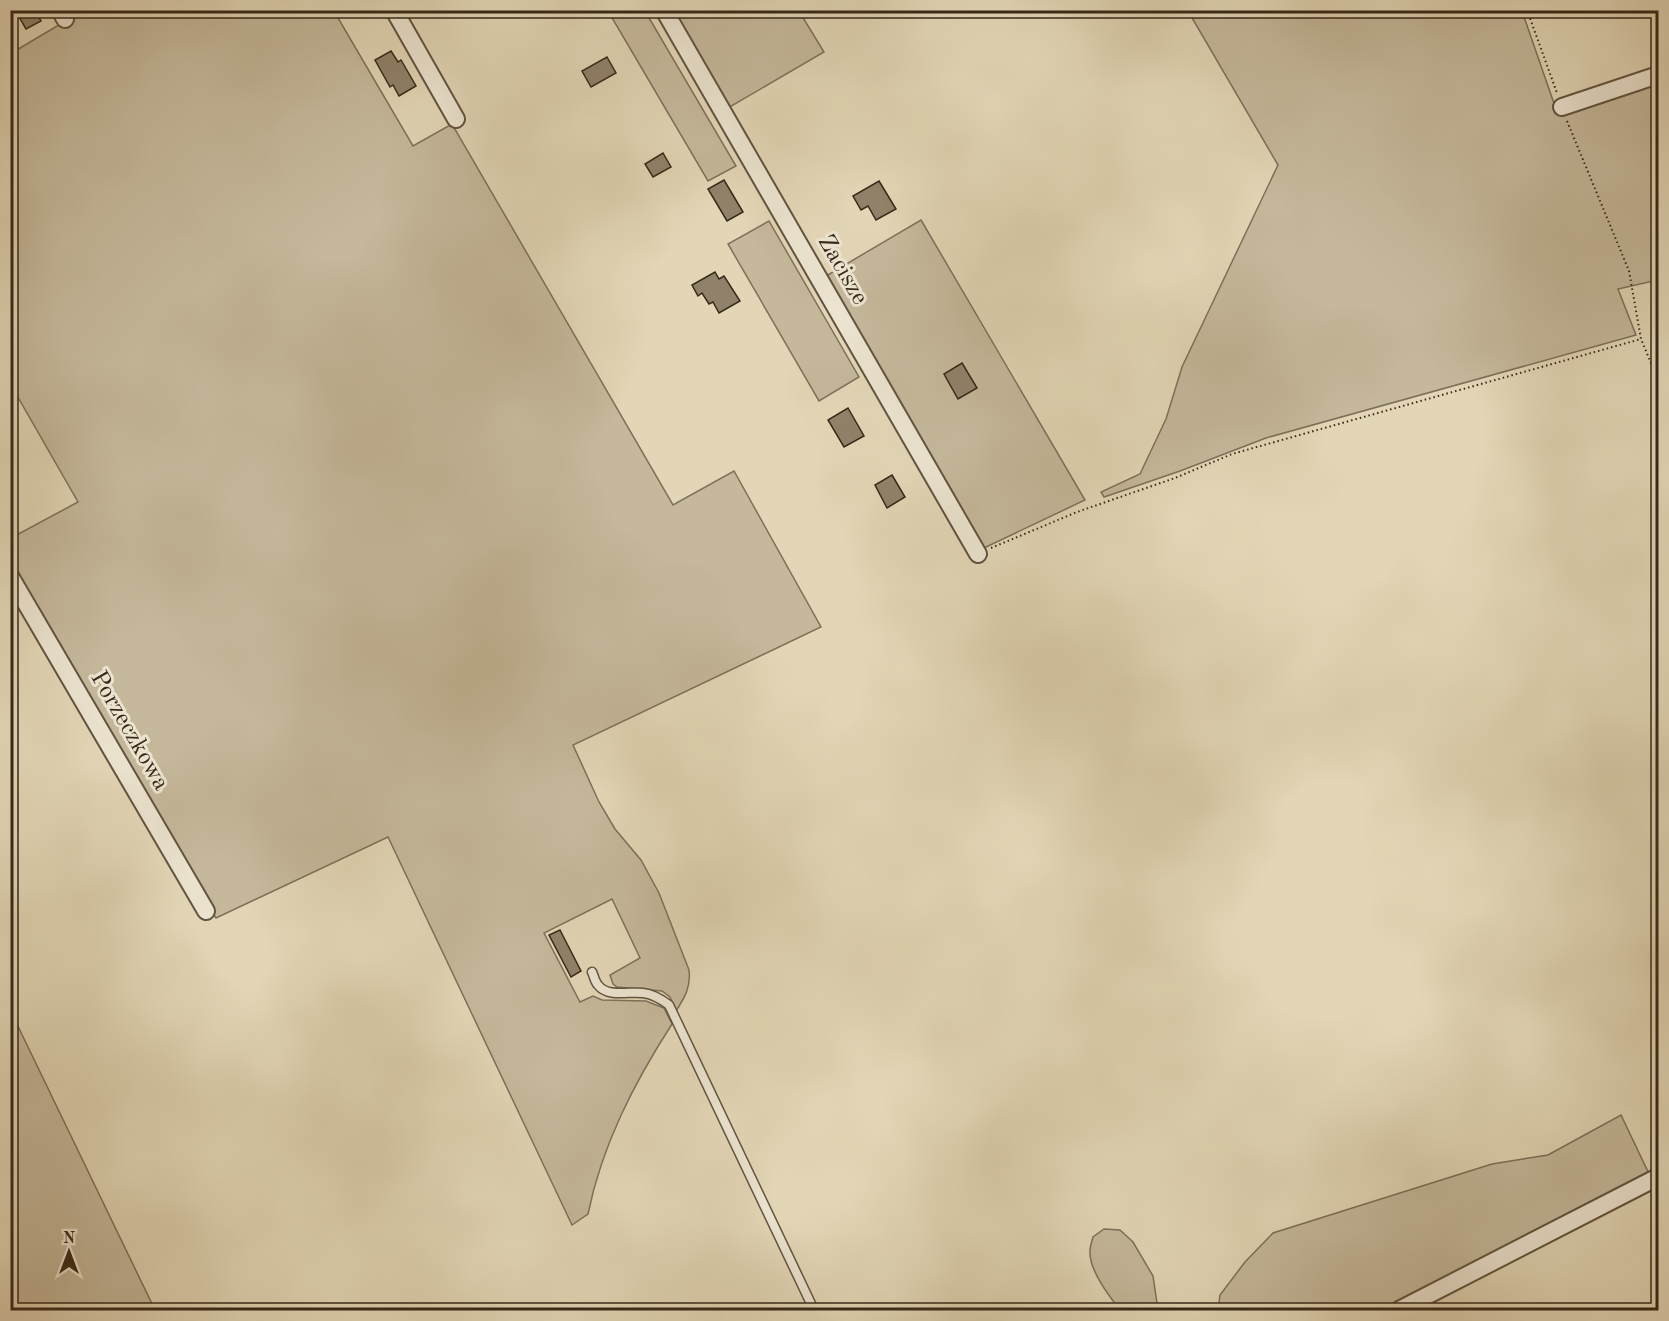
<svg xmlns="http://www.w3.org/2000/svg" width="1669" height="1321" viewBox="0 0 1669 1321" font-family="'Old Standard TT',serif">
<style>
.green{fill:#c5b89b;stroke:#7e705a;stroke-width:1.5}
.building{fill:#90826a;stroke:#372818;stroke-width:1.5}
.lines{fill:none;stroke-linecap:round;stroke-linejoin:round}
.lane-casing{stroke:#625440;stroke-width:11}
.street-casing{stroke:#625440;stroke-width:20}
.path{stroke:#372818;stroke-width:2;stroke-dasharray:1.5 3;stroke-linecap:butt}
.lane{stroke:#ece4d0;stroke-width:8}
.street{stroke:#ece4d0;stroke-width:16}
.labels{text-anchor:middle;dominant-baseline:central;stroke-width:6;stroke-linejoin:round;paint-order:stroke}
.street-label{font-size:24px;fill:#372818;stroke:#ece4d0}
</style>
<rect width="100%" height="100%" fill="#e2d6b6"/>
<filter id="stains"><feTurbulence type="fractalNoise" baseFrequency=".00333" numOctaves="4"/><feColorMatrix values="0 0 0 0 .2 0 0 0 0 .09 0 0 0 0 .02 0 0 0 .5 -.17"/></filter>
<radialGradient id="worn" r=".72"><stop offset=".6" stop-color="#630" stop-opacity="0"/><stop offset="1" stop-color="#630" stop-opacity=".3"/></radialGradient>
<path class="green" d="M71,11h263l79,135 39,-22 221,381 61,-34 87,156 -248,118 26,57 16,27 26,31 18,33 30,77c2,17 -4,27 -13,41l-6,-14 -8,-6 -45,-4 -4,-3 -3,-9 30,-17 -28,-59 -68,34 36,69 13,-6 9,4 44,1 18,7 8,16c-38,59 -70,121 -84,190l-16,11 -184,-388 -172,81 -205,-354v-26l67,-36 -67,-117 -1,-331 64,-38z
M608,11h37l91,155 -28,15z
M672,11h127l25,41 -96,56z
M1188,11h334l36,104 100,-34v199l-40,9 18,46 -370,103 -86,33 -76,26 -3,-5 39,-18 26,-55 16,-52 96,-202z
M921,220l164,280 -101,48 -158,-272z
M769,221l90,156 -40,24 -91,-157z
M14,1018l141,292h-144l-1,-291z
M1621,1115l29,61 -269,134h-163l2,-15 25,-33 28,-29 219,-69 56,-9z
M1104,1229l16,1 13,12 20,34 5,34h-38c-11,-14 -31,-40 -30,-59 0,-5 2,-10 3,-14z"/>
<path class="building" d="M15,10h20l6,11 -15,8z
M391,51l7,11 3,-2 15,26 -17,10 -6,-11 -3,2 -15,-27z
M607,57l9,16 -25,14 -9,-16z
M663,153l8,14 -18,10 -8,-13z
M724,180l19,32 -16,9 -19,-32z
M879,181l17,28 -20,11 -8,-14 -7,4 -8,-14z
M715,272l4,7 5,-3 16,25 -21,12 -6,-11 -4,2 -7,-11 -4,3 -6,-11z
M962,363l15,25 -19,11 -14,-25z
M848,408l16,28 -20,11 -16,-27z
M892,475l13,22 -18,11 -12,-23z
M560,930l21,41 -10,6 -22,-42z"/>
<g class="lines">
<defs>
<path id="lane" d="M592,972c2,4 3,10 6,13 10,13 31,6 45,8 10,1 18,6 26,12l145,305"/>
<path id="street" d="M60,10l5,9
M394,10l62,109
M664,10l314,544
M1562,107l96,-32
M10,576l196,335
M1399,1310l259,-133"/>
</defs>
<use href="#lane" class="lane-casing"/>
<use href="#street" class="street-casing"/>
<path class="path" d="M1527,10l30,83
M1567,121l62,150 12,68 17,41
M991,548l86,-36 98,-34 57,-24 409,-115"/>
<use href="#lane" class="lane"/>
<use href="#street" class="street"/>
</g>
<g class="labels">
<g class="street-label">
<text transform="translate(842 270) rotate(60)">Zacisze</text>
<text transform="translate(129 731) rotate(60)">Porzeczkowa</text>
</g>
</g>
<rect width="1669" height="1321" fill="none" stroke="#e2d6b6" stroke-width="36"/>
<rect x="12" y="12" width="1645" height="1297" fill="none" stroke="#372818" stroke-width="3"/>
<rect x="18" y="18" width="1633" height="1285" fill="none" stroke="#372818" stroke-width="1.5"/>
<g transform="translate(69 1252)" stroke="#ece4d0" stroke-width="4.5" paint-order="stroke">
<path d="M0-4.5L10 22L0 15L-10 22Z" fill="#372818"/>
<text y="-9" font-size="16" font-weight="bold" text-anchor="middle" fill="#372818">N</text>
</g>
<rect width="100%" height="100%" filter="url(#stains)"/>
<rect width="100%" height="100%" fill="url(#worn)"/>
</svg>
